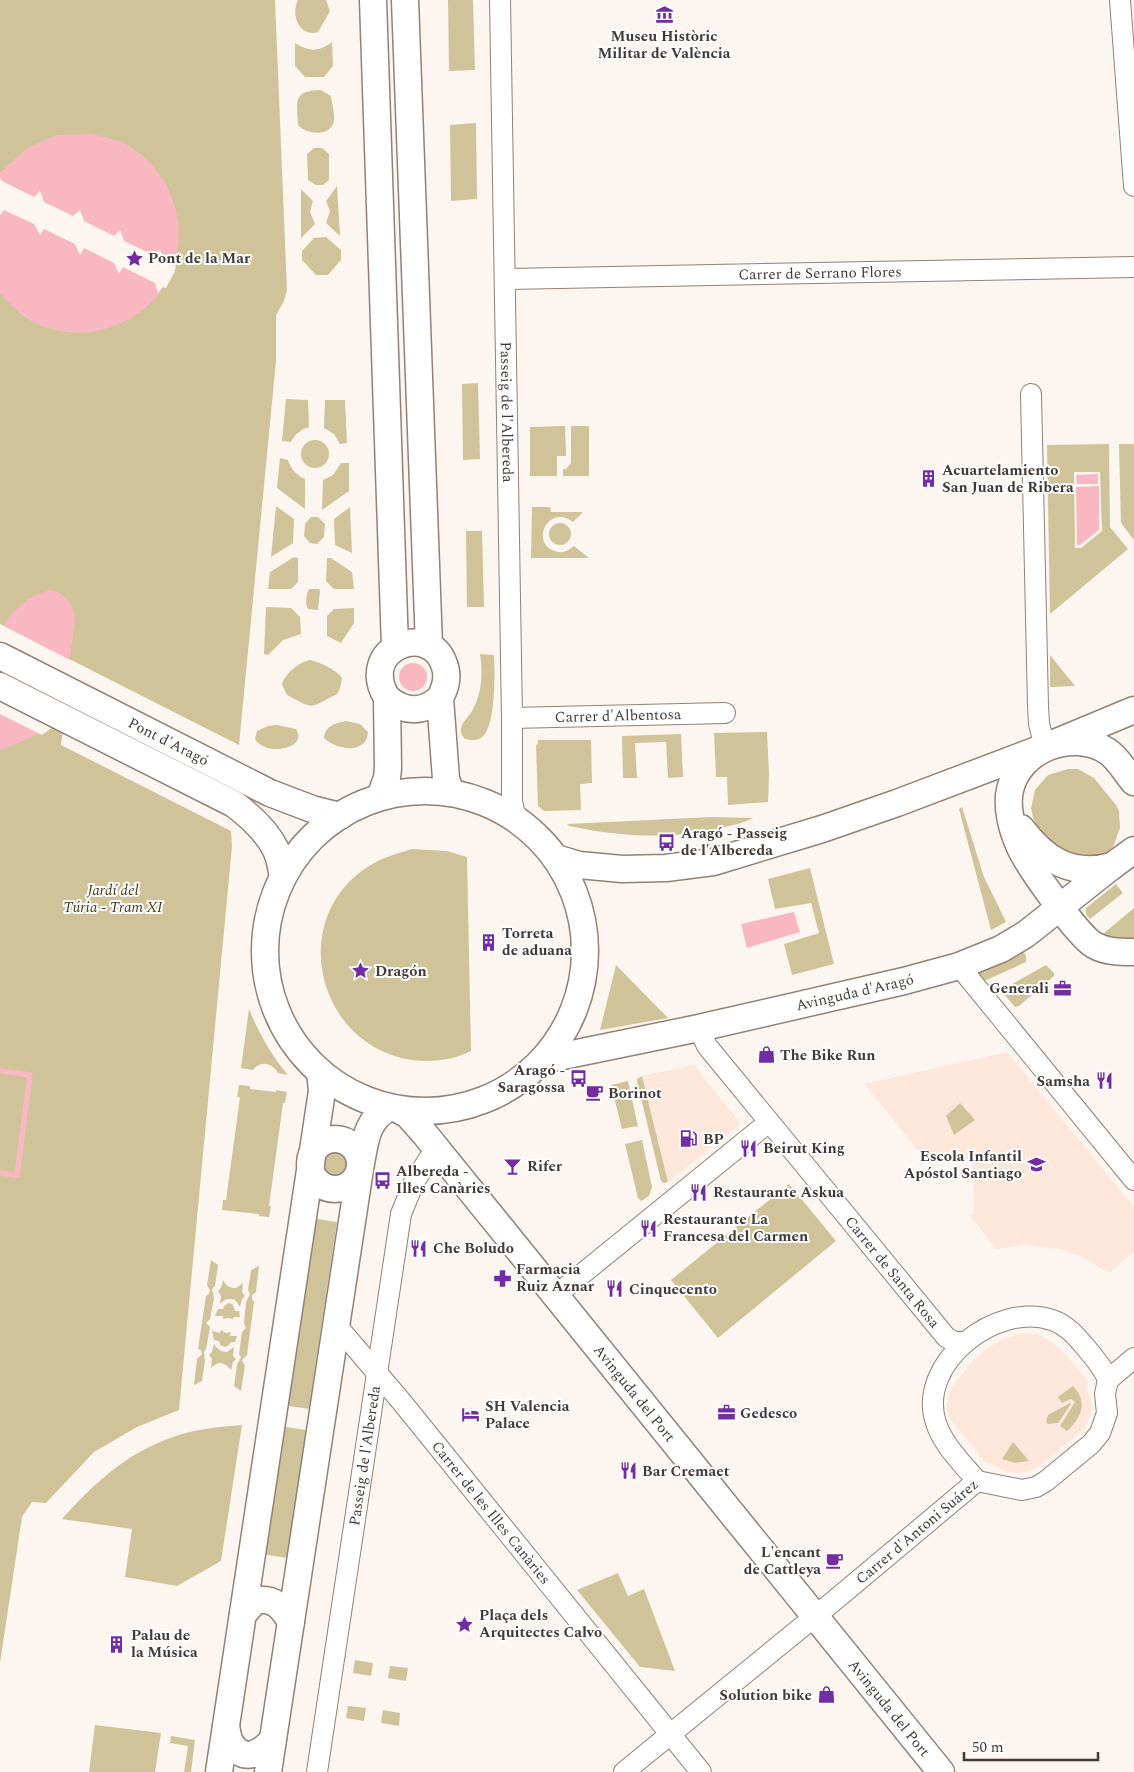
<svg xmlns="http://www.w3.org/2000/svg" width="1134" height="1772" viewBox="0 0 1134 1772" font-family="Spectral,serif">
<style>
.built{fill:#fde7da}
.green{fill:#d0c399;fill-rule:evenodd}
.water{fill:#f9b8c1}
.pier{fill:#fdf5f0}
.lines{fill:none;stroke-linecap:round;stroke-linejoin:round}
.stream{stroke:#f9b8c1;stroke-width:5.5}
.minor-casing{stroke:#938176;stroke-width:22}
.major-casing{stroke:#938176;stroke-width:29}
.minor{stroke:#fff;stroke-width:20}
.major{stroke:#fff;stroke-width:26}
.labels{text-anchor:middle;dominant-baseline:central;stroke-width:4;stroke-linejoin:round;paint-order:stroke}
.poi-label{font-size:15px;font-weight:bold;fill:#423a36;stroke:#fff;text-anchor:start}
.street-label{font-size:15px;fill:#423a36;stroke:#fff}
.park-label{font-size:15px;font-style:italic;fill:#433a1a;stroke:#fff}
</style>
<rect width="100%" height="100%" fill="#fdf5f0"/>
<path class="built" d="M1007,1052l127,155v45l-25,21 -28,-17 -21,-7 -35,-4 -28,4 -3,-3 -25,-31 5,-1 -1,-55 -47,1 -62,-76z
M694,1065l47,59 -73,58 -26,-106z
M1023,1333l19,3 15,10 9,9 23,27 -3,5 5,13 1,8 -1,7 -7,14 -46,38 -9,5 -12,1 -13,-2 -13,-8h-5l-34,-42 -4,-7 -1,-9 4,-15 4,-8 19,-23 18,-14 15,-7z"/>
<path class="green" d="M0,0h275l12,290 -3,11 -8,14v46l-37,384 -239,-121z
M298,0h28l4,11 -12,21c-18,6 -28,-17 -20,-32z
M448,0h25l2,70 -26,1z
M332,42l1,24 -9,11h-19l-10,-11v-23c14,9 24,9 37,-1z
M321,90l10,6c1,8 5,21 2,28 -6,13 -27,10 -35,1 -1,-24 -6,-34 23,-35z
M476,123l1,76 -26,2 -1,-76z
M314,148h8l7,6v26l-6,5h-7l-8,-5 -1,-26z
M337,186l3,50 -14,-13 4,-12 -4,-10z
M301,189l12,12 -3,11 5,12 -14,14z
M326,237l15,13v10l-13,15h-12l-14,-15v-9l12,-13z
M478,383l2,76 -17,1 -1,-76z
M286,399l22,1 1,27c-9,3 -14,7 -18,15l-9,-1z
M325,400h20l2,43 -7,1 -6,-10 -10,-6z
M565,426l1,30h-9v20h-27v-49z
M571,426h18v50h-26v-7h3l5,-6z
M301 454a14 14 0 1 1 28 0a14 14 0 1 1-28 0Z
M1109,444l1,83 18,22 -78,65 -3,-169zM1074,472h26l2,59 -21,17h-6z
M1119,444h15v96l-13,-17z
M280,458l8,2c3,9 8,15 17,19v30l-28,-21z
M341,463h8v28l-27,19 1,-30 10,-5z
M276,506l18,13 -1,24 -22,14z
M350,507l2,46 -17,-8 -1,-26z
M532,507h18l1,5h32l-10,10c-24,-19 -44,21 -18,29 7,3 13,0 19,-5l15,12h-58z
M311,517h7l7,7 -1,13 -7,7 -7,-1 -6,-7 1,-12z
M549 534a11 11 0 1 1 22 0a11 11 0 1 1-22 0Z
M466,531h16l2,76h-17z
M294,557l4,1v24l-7,7h-23l2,-17z
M327,558h4l21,14 2,17h-20l-8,-8z
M309,589h10l1,2 -2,19 -10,-1c-3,-4 -2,-15 1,-20z
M266,607l25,1 9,9 1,17 -18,6 -15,15 -4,-1z
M354,608v15l-13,20 -14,-7v-20l7,-7z
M480,654l14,1c1,16 2,74 -13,83 -5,3 -10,2 -16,1 -2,-3 -5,-5 -4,-10 1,-8 9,-13 12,-20 9,-16 10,-37 7,-55z
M1050,655l25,31 -25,1z
M310,660c9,2 27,10 32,18l-2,11 -3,5 -19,10 -7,2 -7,-2 -17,-9 -5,-11c4,-11 17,-22 28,-24z
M66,707l-5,38 170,86 1,15 -53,564 -42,17 -43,25 -48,51 -14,-1 -10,15 -22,146v-949z
M346,721l14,3 8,8c-1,23 -32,18 -44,6 1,-12 11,-15 22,-17z
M277,725l19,4c13,20 -31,28 -41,10l2,-8 11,-5z
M767,732l2,43 -1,27 -40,3 -1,-28h-11l-2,-44z
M681,734l2,43 -15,1 -2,-36 -31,1 2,35h-14l-1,-42z
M538,740h53l1,43 -12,1 1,26 -37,1 -6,-5 -2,-61 2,-1z
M1068,769h10l16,9 22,27 3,6 1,17 -7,19 -9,8 -11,5 -35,-9 -21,-25 -4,-8 -2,-10 4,-18 13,-15z
M962,807l22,70 22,45 -15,8 -32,-121z
M712,817l41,1c-9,5 -20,7 -29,9 -52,13 -103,10 -155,-1l-2,-2z
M412,849l35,2 20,6 4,194c-22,11 -46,12 -70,7 -85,-22 -110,-136 -38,-188 15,-11 32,-16 49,-21z
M810,868l24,96 -42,11 -8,-31 35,-11 -8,-30 -36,6 -7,-30z
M1116,884l7,9 -33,26 -4,-5v-6z
M1134,908v35l-23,-5 -8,-4z
M1023,951l3,5v6l-44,20 -5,-6 3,-4z
M616,965l52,53 -68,12z
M1046,965l8,8v3l-35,30 -4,1 -12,-14v-4z
M249,1009c10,24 22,46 39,66l-10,-2c-6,-10 -17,-13 -25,-3l-12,-2z
M642,1076l26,106 -4,1 -3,-2 -24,-100v-2z
M628,1081l10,45 -16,3 -11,-44z
M239,1085l11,1v3l26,3v-2l11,2 -2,11h-2l-14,103h2l-2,11 -10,-1v-2l-37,-4 1,-10h3l14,-103h-3z
M960,1103l15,17 -21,15 -8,-19z
M642,1140l10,47 -3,9 -8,5 -3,-3 -13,-54z
M332,1149c26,3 12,39 -9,23l1,-20z
M789,1184l47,57 -118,97 -47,-58z
M311,1218l26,4 -28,187 -26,-4z
M211,1260l7,5 -3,21 -3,3 2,9 -4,21 -4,4 4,4 -4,22 -2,3 1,9 -3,20 -8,4 3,-26 5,-5 -1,-4 -3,-1 8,-53 3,-2 1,-4 -3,-5z
M259,1266l-3,26 -4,3v4l2,3 -7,53 -5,5 3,6 -4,25 -7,-5 3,-21 4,-8 -2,-3 3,-22 4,-4 -2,-5 2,-21 4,-8 -2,-4 3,-20z
M223,1280c3,6 6,8 13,8l7,-5 -1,9 3,4 -3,3 -2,8 -5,-7c-7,-2 -10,-1 -15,4l1,-8 -3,-5 3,-3z
M229,1303l4,2 2,6h4l1,6h-6l-1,2 -5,-1 -5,1v-3h-8l3,-7h5l2,-4z
M221,1330l5,3 5,-1 -1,4h7l-2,6h-4l-2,3 -4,2 -5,-2 -1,-4 -5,-1 -2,-9 8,2z
M214,1344c3,5 7,8 13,8l7,-5 -1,9 3,3 -3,3 -2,8c-7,-8 -12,-10 -20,-2l1,-9 -3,-4 3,-3z
M1073,1386c15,16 9,31 -6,45l-7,-5 15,-24 -4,-3 -9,4 -4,-6z
M1070,1403l1,1 -13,19 -10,1 -2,-2 2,-7z
M242,1425l-21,136 -44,25 -52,-9 7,-48 -70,-10c31,-35 66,-67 111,-82 21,-8 46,-10 69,-12z
M280,1426l26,4 -19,128 -26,-4z
M1013,1442l16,19 -14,2 -13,-4z
M618,1573l10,23 16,-7 31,82 -35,-4 -63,-77z
M355,1660l18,3 -2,13 -18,-3z
M390,1666l18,2 -2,13 -18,-3z
M348,1706l18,2 -2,13 -18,-3z
M383,1710l17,3 -1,13 -18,-3z
M95,1725l66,8 -6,39h-66z
M171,1736l24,4 -4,32h-7l4,-26 -18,-3z"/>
<path class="water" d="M92,134c10,3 23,5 33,10 71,38 73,143 -2,178 -17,9 -36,12 -55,10 -15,-2 -30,-6 -43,-15 -9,-6 -17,-16 -25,-23v-121l27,-25 31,-13z
M1098,474v10h-21l-1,-9z
M1099,486v44l-19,15h-3l-1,-58z
M52,590l9,4 7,6 5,10 2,11 -7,49 -24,62 -44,18v-60l8,-21 -4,-43 6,-11 18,-16 15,-7z
M399 677a14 14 0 1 1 28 0a14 14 0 1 1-28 0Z
M794,912l6,20 -53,16 -6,-24z"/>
<path class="pier" d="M0,177l2,4 32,16 6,-6 4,11 29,14 7,-6 4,11 30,15 6,-6 4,11 31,15 5,-6 4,10 12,6 -2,7 -8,15 -3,-1 -5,6 -3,-10 -32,-16 -4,7 -5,-11 -30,-15 -4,7 -5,-11 -31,-15 -4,6 -6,-11 -30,-14 -4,5z
M2,625l70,36 -4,47 -7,13 -19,14 -42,-21v-31l6,-20 -5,-20z"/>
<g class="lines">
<path class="stream" d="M0,1071l30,4 -13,100 -17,-2"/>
<defs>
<g id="minor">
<path id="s1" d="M500,0l12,718v83l2,10 7,12"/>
<path d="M1120,0l14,186"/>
<path id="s2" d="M505,279l629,-12"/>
<path d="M1031,394l7,312 1,18 6,23"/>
<path id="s3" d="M512,718l213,-5"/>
<path d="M959,966l175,214"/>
<path id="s4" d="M699,1028l8,18 239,291 8,5h11"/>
<path d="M555,1296l214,-174"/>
<path id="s5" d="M337,1326l64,75 300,371"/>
<path d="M977,1481c-14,-17 -34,-36 -41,-58 -20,-60 61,-122 116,-103 15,5 25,17 35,29 8,10 16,18 21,31"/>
<path id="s6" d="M317,1772l84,-558 13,-32 22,-34"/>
<path id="s7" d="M624,1772l211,-172 142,-119 45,9 14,-3 10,-6 45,-37 9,-11 7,-20 -2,-19 3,-14 26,-22"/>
</g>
<g id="major">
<path d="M373,0l22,647"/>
<path d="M405,0l24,646"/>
<path id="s8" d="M0,656l270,137 42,16 28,7"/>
<path d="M0,686l234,118c16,12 33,27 42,46 4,8 5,18 7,27"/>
<path d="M387,698c18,15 36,15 53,0"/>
<path d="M1134,782c-8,-9 -16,-24 -27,-31 -35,-22 -88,-2 -97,39 -4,16 2,40 9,55 7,18 59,91 75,100 12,7 26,7 40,7"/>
<circle cx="425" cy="951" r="160"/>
<path d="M380,797l7,-19 1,-10 -1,-70c-30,-50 42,-77 57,-34 5,12 2,23 -4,34l6,81 5,14"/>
<path d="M1021,828c24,32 50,49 91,38"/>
<path d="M556,858l23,7 43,4 44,-1 47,-6 109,-33 75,-26 148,-56 89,-37"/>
<path id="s9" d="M543,1060l156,-32 205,-47 55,-15 42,-17 25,-15 86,-68 22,-16"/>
<path id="s10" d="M399,1110l9,5 16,18 517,639"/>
<circle cx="335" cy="1164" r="25"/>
<path d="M243,1614l13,-14c19,-2 26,7 35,22"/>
<path d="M226,1726c1,5 2,12 4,16 13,22 31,12 43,-3"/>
<path d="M219,1772l103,-681 -2,-19"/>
<path d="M268,1772l92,-603c5,-25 5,-49 29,-61"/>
</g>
</defs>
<use href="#minor" class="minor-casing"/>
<use href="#major" class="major-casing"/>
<use href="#minor" class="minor"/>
<use href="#major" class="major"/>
</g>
<defs>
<symbol id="museum-bare" viewBox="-9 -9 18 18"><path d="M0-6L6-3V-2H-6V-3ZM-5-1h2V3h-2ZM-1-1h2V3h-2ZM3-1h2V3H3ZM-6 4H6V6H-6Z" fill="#712da1" stroke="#fff" stroke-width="2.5" paint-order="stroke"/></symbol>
<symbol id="sight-bare" viewBox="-9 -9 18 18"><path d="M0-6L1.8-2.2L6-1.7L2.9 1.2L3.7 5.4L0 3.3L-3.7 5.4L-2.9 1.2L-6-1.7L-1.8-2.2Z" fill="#712da1" stroke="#fff" stroke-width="2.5" paint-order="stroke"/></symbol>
<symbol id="building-bare" viewBox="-9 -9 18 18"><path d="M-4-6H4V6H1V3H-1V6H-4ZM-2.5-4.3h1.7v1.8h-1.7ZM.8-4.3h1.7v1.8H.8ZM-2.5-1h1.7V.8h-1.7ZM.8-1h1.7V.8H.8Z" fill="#712da1" stroke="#fff" stroke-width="2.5" paint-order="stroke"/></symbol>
<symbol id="bus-bare" viewBox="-9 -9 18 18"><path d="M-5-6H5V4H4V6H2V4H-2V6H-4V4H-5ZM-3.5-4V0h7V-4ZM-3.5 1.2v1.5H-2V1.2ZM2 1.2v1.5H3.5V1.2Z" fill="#712da1" stroke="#fff" stroke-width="2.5" paint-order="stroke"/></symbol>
<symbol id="office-bare" viewBox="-9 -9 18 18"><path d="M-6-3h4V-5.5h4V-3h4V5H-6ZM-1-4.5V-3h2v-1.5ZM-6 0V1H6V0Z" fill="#712da1" stroke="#fff" stroke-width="2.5" paint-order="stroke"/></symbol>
<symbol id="shop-bare" viewBox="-9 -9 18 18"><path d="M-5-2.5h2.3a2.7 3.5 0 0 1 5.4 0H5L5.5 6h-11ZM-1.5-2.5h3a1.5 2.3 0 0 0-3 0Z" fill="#712da1" stroke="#fff" stroke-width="2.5" paint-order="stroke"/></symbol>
<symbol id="restaurant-bare" viewBox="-9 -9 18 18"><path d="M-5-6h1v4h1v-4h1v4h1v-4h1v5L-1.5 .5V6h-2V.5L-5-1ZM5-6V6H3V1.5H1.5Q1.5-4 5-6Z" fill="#712da1" stroke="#fff" stroke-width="2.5" paint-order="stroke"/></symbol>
<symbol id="cafe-bare" viewBox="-9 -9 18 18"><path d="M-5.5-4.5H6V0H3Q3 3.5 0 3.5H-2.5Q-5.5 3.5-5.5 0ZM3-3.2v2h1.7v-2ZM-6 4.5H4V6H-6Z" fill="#712da1" stroke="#fff" stroke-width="2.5" paint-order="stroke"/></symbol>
<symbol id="fuel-bare" viewBox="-9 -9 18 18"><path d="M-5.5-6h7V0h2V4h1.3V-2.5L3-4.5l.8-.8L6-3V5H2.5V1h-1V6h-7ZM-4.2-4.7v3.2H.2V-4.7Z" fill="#712da1" stroke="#fff" stroke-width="2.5" paint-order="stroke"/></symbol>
<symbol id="school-bare" viewBox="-9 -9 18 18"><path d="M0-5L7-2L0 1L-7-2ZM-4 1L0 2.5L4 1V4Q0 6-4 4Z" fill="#712da1" stroke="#fff" stroke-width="2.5" paint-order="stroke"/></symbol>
<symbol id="bar-bare" viewBox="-9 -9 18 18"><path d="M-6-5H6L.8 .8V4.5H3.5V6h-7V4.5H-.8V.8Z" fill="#712da1" stroke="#fff" stroke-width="2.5" paint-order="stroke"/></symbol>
<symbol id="pharmacy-bare" viewBox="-9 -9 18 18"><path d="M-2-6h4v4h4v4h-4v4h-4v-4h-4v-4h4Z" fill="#712da1" stroke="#fff" stroke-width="2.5" paint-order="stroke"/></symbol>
<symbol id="hotel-bare" viewBox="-9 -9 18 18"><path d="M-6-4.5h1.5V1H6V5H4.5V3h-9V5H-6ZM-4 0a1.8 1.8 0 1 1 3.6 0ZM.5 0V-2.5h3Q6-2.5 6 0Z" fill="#712da1" stroke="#fff" stroke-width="2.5" paint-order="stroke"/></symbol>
</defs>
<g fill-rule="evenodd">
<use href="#museum-bare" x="652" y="2" width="25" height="25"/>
<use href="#sight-bare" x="122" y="246" width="25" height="25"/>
<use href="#building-bare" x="916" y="466" width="25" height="25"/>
<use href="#bus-bare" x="654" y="830" width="25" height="25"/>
<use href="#building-bare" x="476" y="930" width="25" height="25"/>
<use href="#sight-bare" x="348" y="958" width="25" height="25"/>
<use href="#office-bare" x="1050" y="976" width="25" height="25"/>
<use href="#shop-bare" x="754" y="1042" width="25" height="25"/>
<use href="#bus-bare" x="566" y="1066" width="25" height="25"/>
<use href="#restaurant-bare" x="1092" y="1068" width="25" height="25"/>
<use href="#cafe-bare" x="582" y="1080" width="25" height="25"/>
<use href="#fuel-bare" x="676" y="1126" width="25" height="25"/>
<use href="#restaurant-bare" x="736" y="1136" width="25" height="25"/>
<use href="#school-bare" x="1024" y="1152" width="25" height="25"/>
<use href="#bar-bare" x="500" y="1154" width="25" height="25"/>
<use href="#bus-bare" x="370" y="1168" width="25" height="25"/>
<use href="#restaurant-bare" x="686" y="1180" width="25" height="25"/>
<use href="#restaurant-bare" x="636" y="1216" width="25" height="25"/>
<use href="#restaurant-bare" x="406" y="1236" width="25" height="25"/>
<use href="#pharmacy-bare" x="490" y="1266" width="25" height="25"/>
<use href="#restaurant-bare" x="602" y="1276" width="25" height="25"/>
<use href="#office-bare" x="714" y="1400" width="25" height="25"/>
<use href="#hotel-bare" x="458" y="1402" width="25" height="25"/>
<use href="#restaurant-bare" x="616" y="1458" width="25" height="25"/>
<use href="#cafe-bare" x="822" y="1548" width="25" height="25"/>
<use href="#sight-bare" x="452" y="1612" width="25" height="25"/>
<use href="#building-bare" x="104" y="1632" width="25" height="25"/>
<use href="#shop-bare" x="814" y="1682" width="25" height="25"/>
</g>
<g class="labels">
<g class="poi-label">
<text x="664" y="36" text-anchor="middle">Museu Històric<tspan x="664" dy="17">Militar de València</tspan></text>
<text x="148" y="258">Pont de la Mar</text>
<text x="942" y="470">Acuartelamiento<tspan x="942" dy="17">San Juan de Ribera</tspan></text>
<text x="681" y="833">Aragó - Passeig<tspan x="681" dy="17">de l'Albereda</tspan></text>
<text x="502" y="933">Torreta<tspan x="502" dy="17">de aduana</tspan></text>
<text x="375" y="971">Dragón</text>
<text x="1049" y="988" text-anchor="end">Generali</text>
<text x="780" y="1055">The Bike Run</text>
<text x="565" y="1070" text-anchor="end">Aragó -<tspan x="565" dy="17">Saragossa</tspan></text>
<text x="1090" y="1081" text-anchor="end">Samsha</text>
<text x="608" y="1093">Borinot</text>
<text x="703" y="1139">BP</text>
<text x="763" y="1148">Beirut King</text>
<text x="1022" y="1156" text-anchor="end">Escola Infantil<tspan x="1022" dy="17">Apóstol Santiago</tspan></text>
<text x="527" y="1166">Rifer</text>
<text x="396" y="1171">Albereda -<tspan x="396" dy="17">Illes Canàries</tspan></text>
<text x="713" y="1192">Restaurante Askua</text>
<text x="663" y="1219">Restaurante La<tspan x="663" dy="17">Francesa del Carmen</tspan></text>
<text x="433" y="1248">Che Boludo</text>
<text x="516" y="1269">Farmacia<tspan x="516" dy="17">Ruiz Aznar</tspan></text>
<text x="629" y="1289">Cinquecento</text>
<text x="485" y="1406">SH Valencia<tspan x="485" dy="17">Palace</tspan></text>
<text x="740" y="1413">Gedesco</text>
<text x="642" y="1471">Bar Cremaet</text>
<text x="821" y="1552" text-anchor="end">L'encant<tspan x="821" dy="17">de Cattleya</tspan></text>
<text x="479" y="1615">Plaça dels<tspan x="479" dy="17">Arquitectes Calvo</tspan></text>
<text x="131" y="1635">Palau de<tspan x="131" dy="17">la Música</tspan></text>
<text x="812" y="1695" text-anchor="end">Solution bike</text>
</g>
<g class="street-label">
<text stroke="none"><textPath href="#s2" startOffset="315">Carrer de Serrano Flores</textPath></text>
<text stroke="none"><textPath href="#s1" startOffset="412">Passeig de l'Albereda</textPath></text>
<text stroke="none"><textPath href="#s3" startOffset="106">Carrer d'Albentosa</textPath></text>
<text stroke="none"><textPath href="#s8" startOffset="189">Pont d'Aragó</textPath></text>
<text stroke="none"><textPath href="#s9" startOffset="319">Avinguda d'Aragó</textPath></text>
<text stroke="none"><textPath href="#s4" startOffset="312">Carrer de Santa Rosa</textPath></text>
<text stroke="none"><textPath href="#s10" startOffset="369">Avinguda del Port</textPath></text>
<text stroke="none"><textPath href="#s6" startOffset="320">Passeig de l'Albereda</textPath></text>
<text stroke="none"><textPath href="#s5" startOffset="242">Carrer de les Illes Canàries</textPath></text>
<text stroke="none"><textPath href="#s7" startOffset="379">Carrer d'Antoni Suárez</textPath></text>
<text stroke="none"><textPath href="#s10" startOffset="774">Avinguda del Port</textPath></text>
</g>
<g class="park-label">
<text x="113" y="890">Jardí del<tspan x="113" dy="17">Túria - Tram XI</tspan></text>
</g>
</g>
<path d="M964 1752v8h134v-8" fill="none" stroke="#423a36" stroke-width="2.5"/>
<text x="972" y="1752" font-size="15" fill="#423a36" stroke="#ffffff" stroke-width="4" paint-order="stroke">50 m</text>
</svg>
